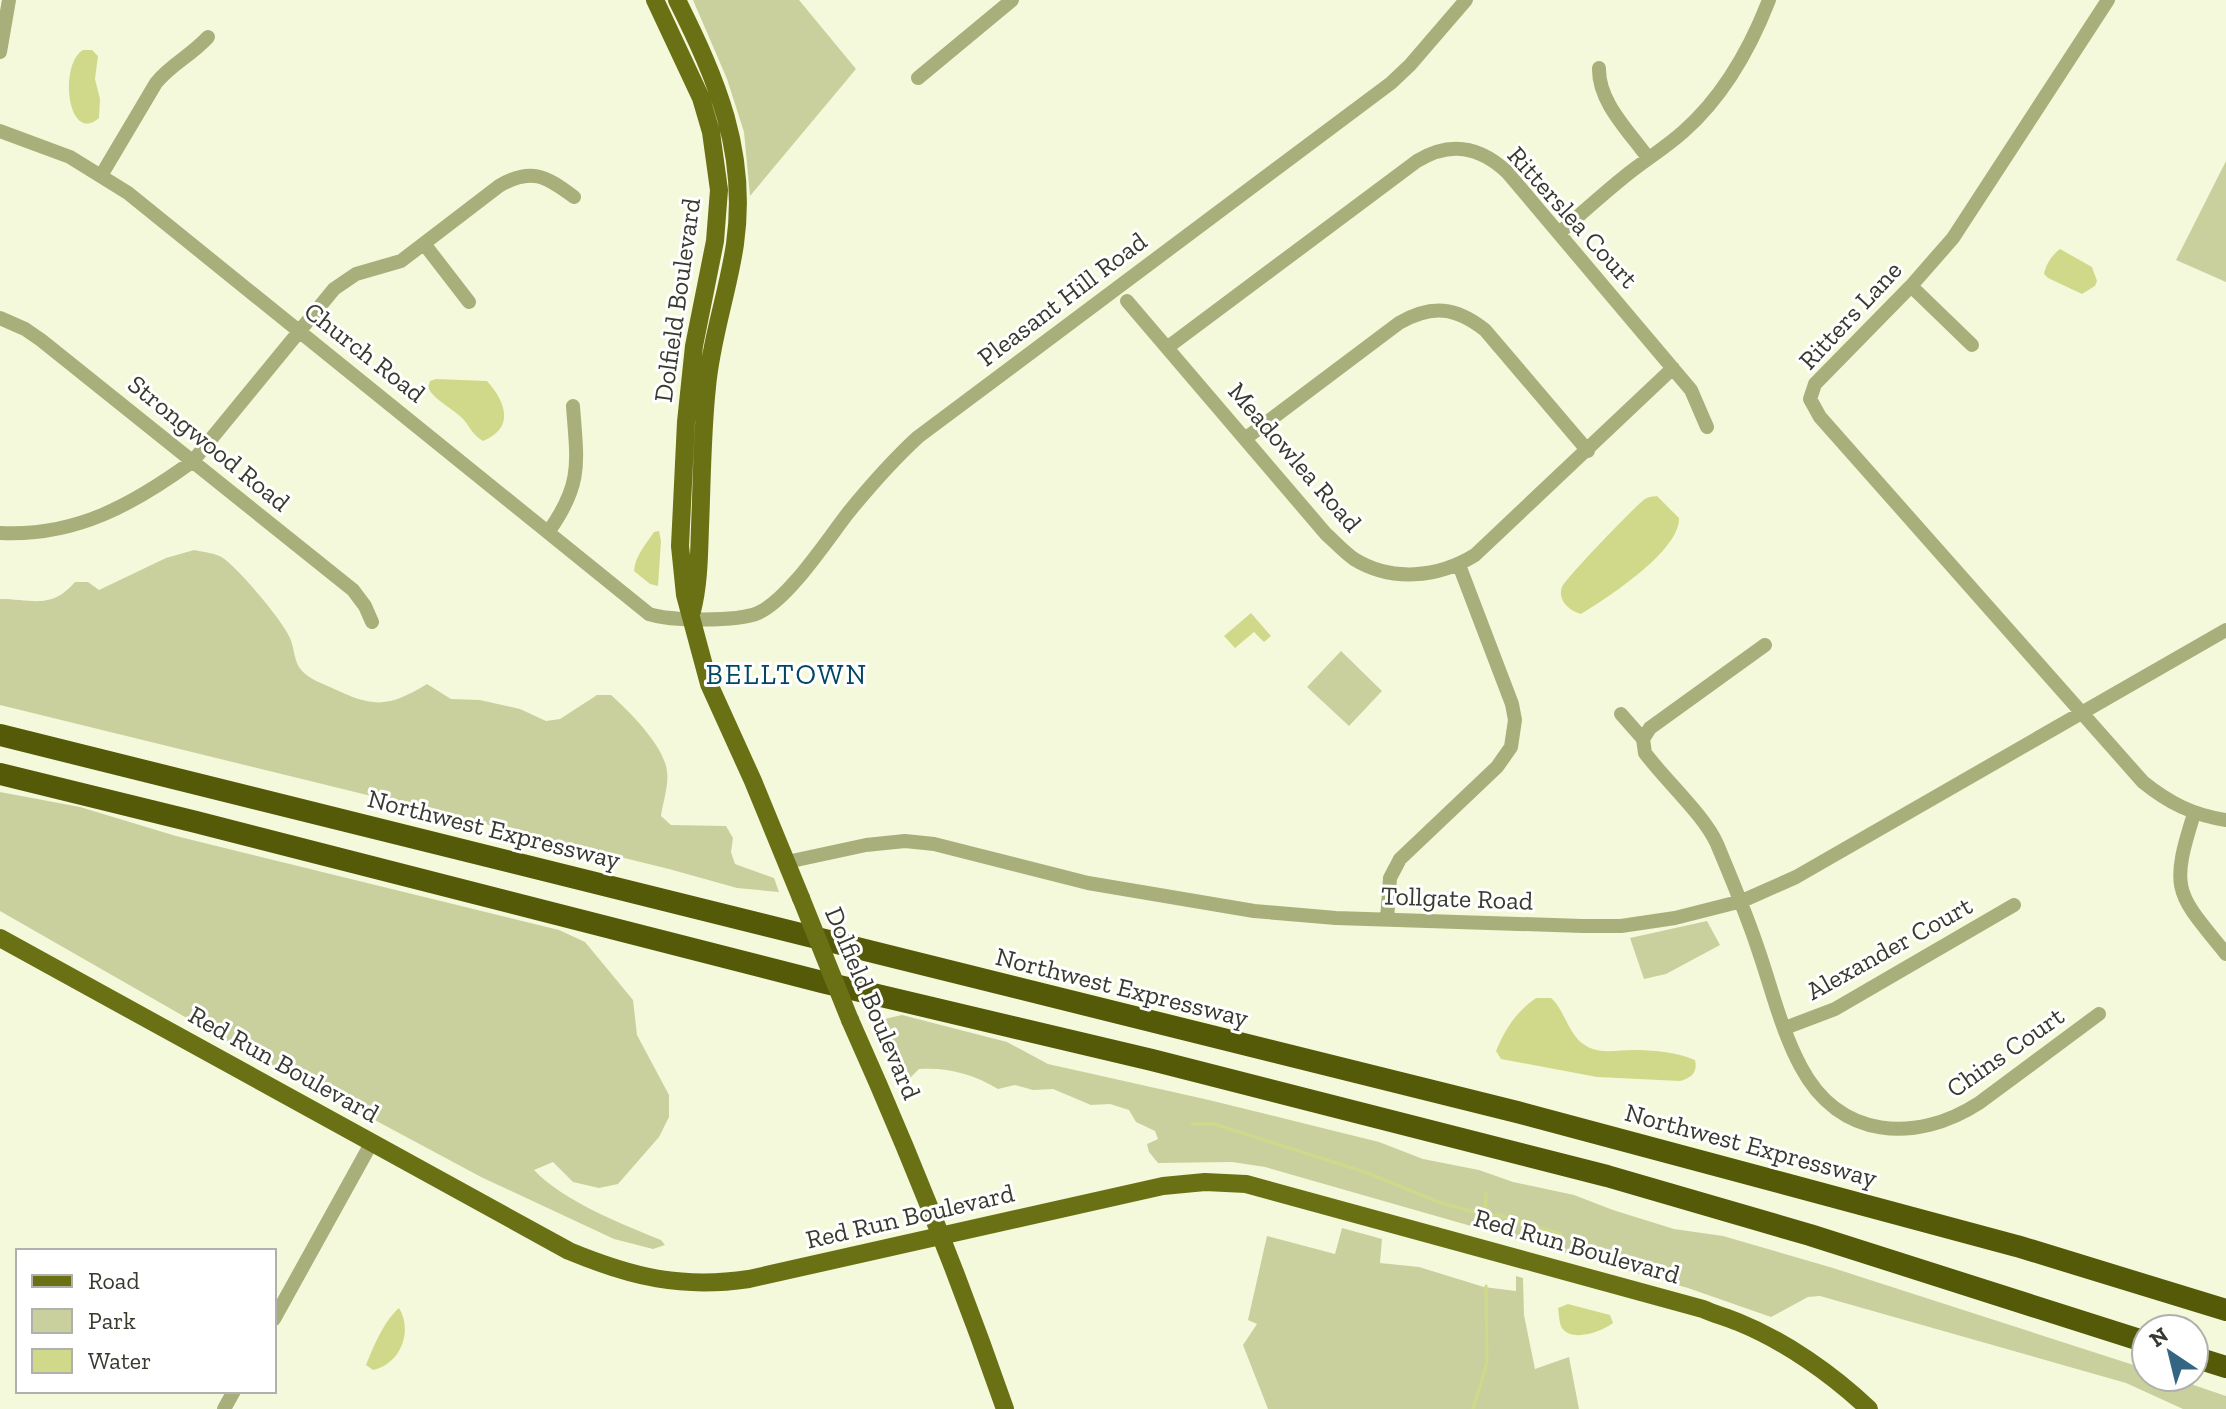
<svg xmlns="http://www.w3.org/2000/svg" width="2226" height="1409" viewBox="0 0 2226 1409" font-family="'Zilla Slab',serif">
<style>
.green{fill:#cad09d}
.water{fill:#d0d98a}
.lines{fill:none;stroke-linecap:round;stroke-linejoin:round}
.stream{stroke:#d0d98a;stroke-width:3}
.minor{stroke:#a9af7a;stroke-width:14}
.major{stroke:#6a7115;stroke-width:18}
.highway{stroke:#545a07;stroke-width:22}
.major-bridge{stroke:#6a7115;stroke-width:18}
.labels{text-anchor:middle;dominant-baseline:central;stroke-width:6;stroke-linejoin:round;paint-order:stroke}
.street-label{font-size:26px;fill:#393a2f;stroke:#fff}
.neighbourhood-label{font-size:28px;letter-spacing:2px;fill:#024565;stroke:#fff}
</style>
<rect width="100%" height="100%" fill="#f5f9db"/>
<path class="green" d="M693,0h106l57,69 -106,127 -6,-64 -17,-53z
M2226,161v121l-50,-22z
M194,550c9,2 22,3 29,8 16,11 60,63 67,80 4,9 4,21 9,29 7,11 20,15 31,20 42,20 56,22 97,-3l24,15 29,1 40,9 26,12 14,-2 37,-24h14c19,17 53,51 56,76 2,14 -4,31 -6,45l10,9 55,1 7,12 -2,14 4,12 39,14 5,14 -42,-4 -68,-19 -669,-164v-106c32,0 51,11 75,-17h13l11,8 67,-32z
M1341,651l41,40 -33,35 -42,-39z
M0,792l80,15 96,29 383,94 26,12 48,58 4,35 32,60v22l-10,20 -41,47 -19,4 -26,-6 -20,-20 -19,8c29,31 88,54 127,70l4,5 -12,4 -39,-10 -133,-62 -261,-140 -220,-126z
M1707,921l13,24 -54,29 -22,5 -14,-41z
M902,1015l105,27 41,22 161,36 170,42 44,17 56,11 34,12 61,13 39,15 61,19 49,7 110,32 313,101v8h24l56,19v13h-43l-57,-26 -306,-87 -12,1 -37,20 -83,-29 -423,-121 -33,-5 -74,1 -9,-11 -2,-8 11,-5 -3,-8 -19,-9 -7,-12 -19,-6 -19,1 -38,-16 -20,1 -18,-5 -17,4c-24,-15 -51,-22 -79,-20l-8,8 -3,9c-10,-11 -14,-21 -11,-36l-16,-11 -7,-13 6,-6z
M1342,1228l40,11 -2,24 39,4 65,20 32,4v-15l7,2 1,37 11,54 34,-12 10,52h-311l-25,-64 14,-21 -9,-4 19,-84 68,18z"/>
<path class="water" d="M83,50h9l6,6 -3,23 5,20 -1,19c-31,27 -41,-53 -16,-68z
M2060,249l32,18 5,14 -2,5 -13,8 -34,-16 -4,-4c2,-10 8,-19 16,-25z
M436,379l51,2c19,21 28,47 -4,60 -10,-6 -12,-12 -19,-21 -11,-12 -28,-18 -36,-32l2,-7z
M1657,496l22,22c1,33 -72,80 -98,96 -12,-3 -24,-14 -19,-27 3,-8 74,-82 83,-88 5,-3 7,-2 12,-3z
M659,531l2,10 -3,45 -8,-2 -16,-13c1,-15 12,-27 20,-39z
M1251,613l20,23 -7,6 -10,-10 -19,16 -11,-12z
M1536,998h15c15,13 17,39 37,49 13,7 31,3 44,3 21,0 44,2 63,10 3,13 -4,18 -15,21l-83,-4 -96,-18 -5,-8c10,-23 19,-38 40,-53z
M1568,1304l42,11 3,8c-10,8 -41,20 -51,5 -3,-5 -3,-14 -4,-20z
M399,1308c14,23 2,56 -26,62l-7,-5c7,-18 18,-44 33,-57z"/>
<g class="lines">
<path class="stream" d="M1192,1124h22l154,49 70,29 47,13h14l62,19
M1485,1215l1,-21
M1473,1409l14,-46 -1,-77"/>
<path class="minor" d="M2108,0l-155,238 -42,48 -96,98 -5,15 10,18 323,365c26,21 50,33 83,38
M0,52l9,-52
M1599,68c-1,34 30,63 49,90
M918,78l94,-78
M0,131l70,26 58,36 521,421c21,7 88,8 109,-1 30,-13 69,-73 90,-100 22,-27 45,-53 70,-76l473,-354 19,-18 56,-65
M102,174l54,-91c15,-19 36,-28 52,-46
M1559,233c23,-20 46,-41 70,-60 18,-14 37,-26 54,-41 40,-35 67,-83 86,-132
M425,245l44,57
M1911,286l61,59
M1127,301l199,233c9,8 18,18 28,25 37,23 84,19 121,-4l198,-187
M0,318l25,11 16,11 312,250 12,16 7,16
M1168,347l249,-186c33,-20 62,-15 90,11l184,218 16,37
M1246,438l153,-115c33,-19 57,-16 86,7l103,121
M549,531c34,-48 28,-69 24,-125
M0,533c76,4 134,-29 193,-72l141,-172 22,-15 45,-13 98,-75c32,-19 47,-10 75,11
M1765,645l-115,83 -7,11 2,14c20,27 59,62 72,91 15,36 30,71 42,108 13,38 23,80 42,115 38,72 115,77 178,36l120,-89
M1621,714l22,25
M2194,814c-25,78 -17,79 32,140
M787,862l79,-17 39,-4 29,3 154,39 166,28 82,7 247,8h38l54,-8 67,-17 54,-24 430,-247
M1387,919l3,-41 10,-19 97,-92 14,-20 4,-27 -3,-16 -53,-139
M1785,1028l50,-19 179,-104
M274,1319l98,-177
M224,1409l10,-18"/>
<path class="major" d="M655,0l46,98 10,34 8,58 -4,51 -21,105 -8,76 -6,124 5,49 24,89 44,97 48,117
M677,0c40,80 71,152 58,244 -7,48 -24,95 -28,143 -5,46 -5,93 -7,140 -1,28 -1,57 -8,84
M0,938l569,313c63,26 112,38 180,28l414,-93 42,-4 41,2 457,125c11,5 23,8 35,13 47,19 94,52 131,87
M850,1020c57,127 109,257 155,389"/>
<path class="highway" d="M0,735l1517,377 500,134 209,64
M0,774l196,48 626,160 330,78 455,116 203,59 336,107
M2194,1357l32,10"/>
<path class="major-bridge" d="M801,898l49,122"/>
</g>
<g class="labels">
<g class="street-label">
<text transform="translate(1573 217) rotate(48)">Ritterslea Court</text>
<text transform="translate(1062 299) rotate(-37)">Pleasant Hill Road</text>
<text transform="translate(677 300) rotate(-82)">Dolfield Boulevard</text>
<text transform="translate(1850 315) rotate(-47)">Ritters Lane</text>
<text transform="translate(365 352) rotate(38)">Church Road</text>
<text transform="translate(209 443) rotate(39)">Strongwood Road</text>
<text transform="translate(1295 457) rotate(49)">Meadowlea Road</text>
<text transform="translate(494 829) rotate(14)">Northwest Expressway</text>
<text transform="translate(1457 898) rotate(2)">Tollgate Road</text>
<text transform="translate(1889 948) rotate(-29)">Alexander Court</text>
<text transform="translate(1122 987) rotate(14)">Northwest Expressway</text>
<text transform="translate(873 1003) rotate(67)">Dolfield Boulevard</text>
<text transform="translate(2005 1052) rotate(-35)">Chins Court</text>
<text transform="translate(284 1064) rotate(29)">Red Run Boulevard</text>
<text transform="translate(1751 1145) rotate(15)">Northwest Expressway</text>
<text transform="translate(910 1216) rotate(-13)">Red Run Boulevard</text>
<text transform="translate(1577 1246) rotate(16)">Red Run Boulevard</text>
</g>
<g class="neighbourhood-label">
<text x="787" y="674">BELLTOWN</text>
</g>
</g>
<rect x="16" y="1249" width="260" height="144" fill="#ffffff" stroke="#b0b0ac" stroke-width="2"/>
<rect x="32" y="1275" width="40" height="12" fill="#6a7115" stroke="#b0b0ac" stroke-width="2"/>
<text x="88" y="1289" font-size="24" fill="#393a2f">Road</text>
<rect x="32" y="1309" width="40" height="24" fill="#cad09d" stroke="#b0b0ac" stroke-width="2"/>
<text x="88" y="1329" font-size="24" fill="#393a2f">Park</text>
<rect x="32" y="1349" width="40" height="24" fill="#d0d98a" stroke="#b0b0ac" stroke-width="2"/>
<text x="88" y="1369" font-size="24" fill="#393a2f">Water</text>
<g transform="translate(2170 1353) rotate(325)"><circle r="38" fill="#ffffff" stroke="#b0b0ac" stroke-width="2"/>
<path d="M0-6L14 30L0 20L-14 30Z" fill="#346683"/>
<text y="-12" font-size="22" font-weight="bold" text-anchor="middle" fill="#393a2f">N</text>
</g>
</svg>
